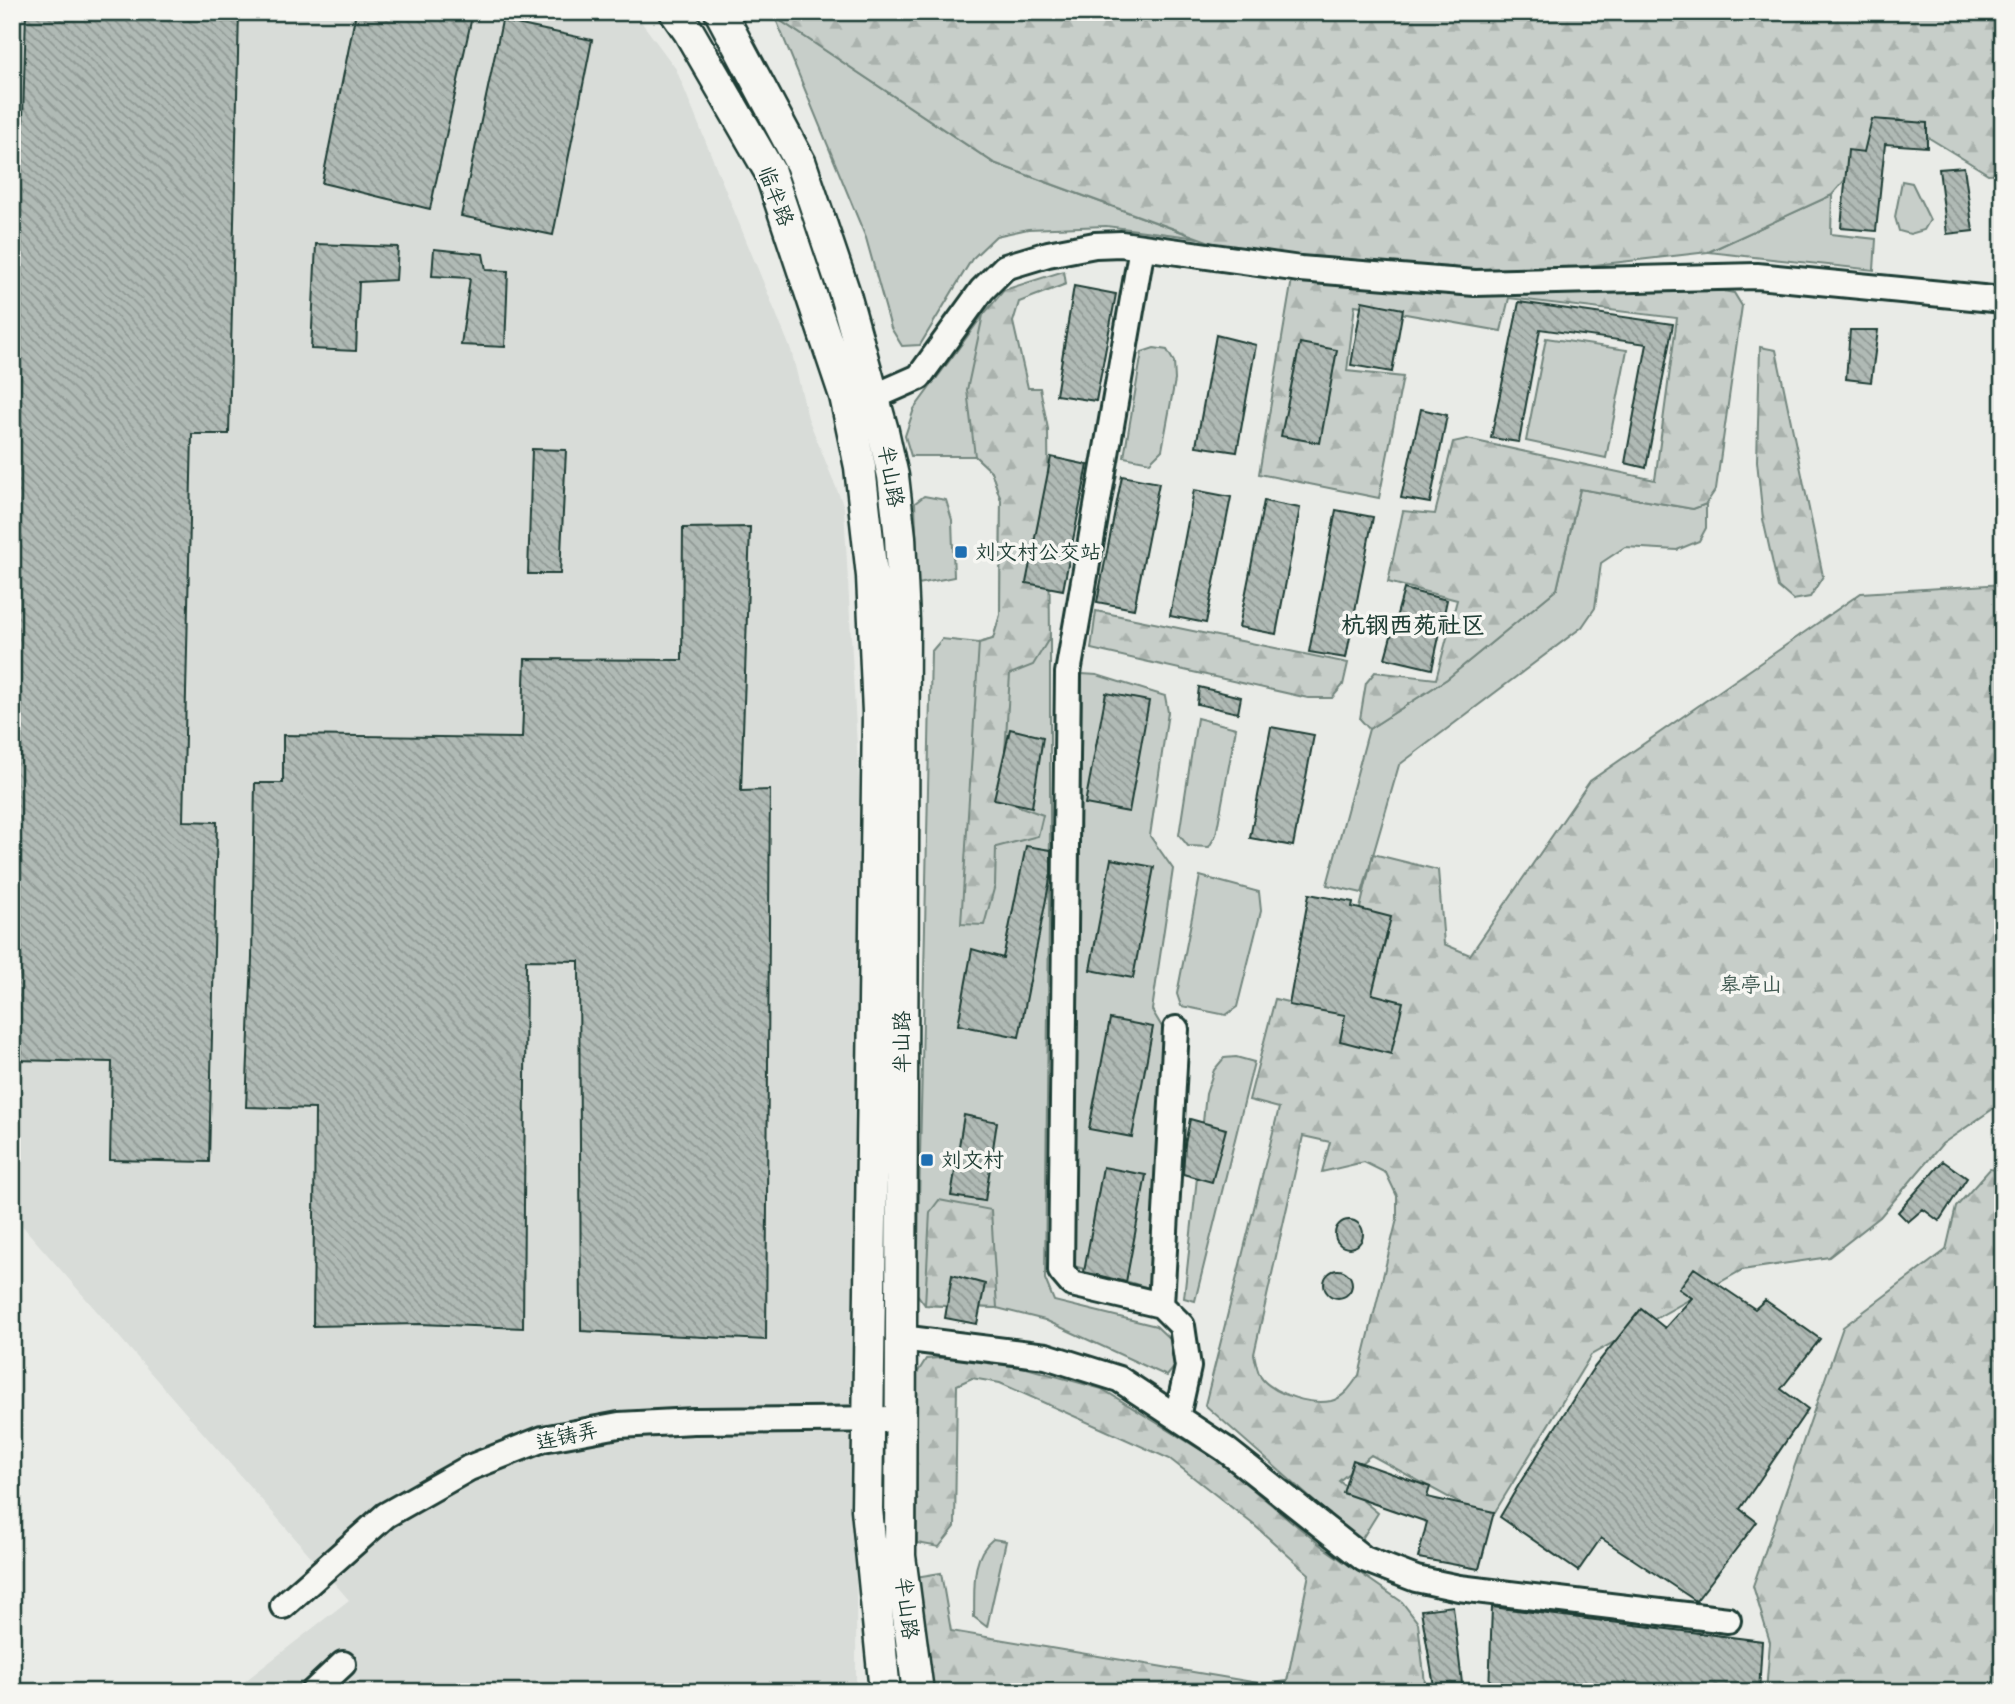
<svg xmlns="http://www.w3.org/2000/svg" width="2015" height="1704" viewBox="0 0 2015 1704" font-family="Sriracha,'LXGW WenKai TC',sans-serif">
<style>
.built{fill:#d8dcd8}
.grass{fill:#c7cec9;stroke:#73867e;stroke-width:2}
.forest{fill:url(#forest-firs);stroke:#73867e;stroke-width:2;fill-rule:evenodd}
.building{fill:url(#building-back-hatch);stroke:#1f3d34;stroke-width:2}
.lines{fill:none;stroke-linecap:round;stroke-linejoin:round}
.minor-casing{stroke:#1f3d34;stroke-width:30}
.major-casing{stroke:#1f3d34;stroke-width:35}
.minor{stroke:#f6f6f2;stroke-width:24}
.major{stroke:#f6f6f2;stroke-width:30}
.poi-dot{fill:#1f6fb2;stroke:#f6f6f2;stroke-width:2.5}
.labels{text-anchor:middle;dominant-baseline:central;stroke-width:7;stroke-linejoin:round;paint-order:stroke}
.street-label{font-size:21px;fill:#1f3d34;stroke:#f6f6f2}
.poi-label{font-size:21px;fill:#1f3d34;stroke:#f6f6f2;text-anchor:start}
.park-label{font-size:21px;fill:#415a52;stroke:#f6f6f2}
.quarter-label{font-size:24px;font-weight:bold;fill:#1f3d34;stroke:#f6f6f2}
</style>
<defs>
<pattern id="forest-firs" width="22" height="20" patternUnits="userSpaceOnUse" patternTransform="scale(1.75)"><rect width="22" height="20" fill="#c7cec9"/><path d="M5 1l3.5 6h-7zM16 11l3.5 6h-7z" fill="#aab2ad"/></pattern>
<pattern id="building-back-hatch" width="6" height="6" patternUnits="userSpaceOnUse" patternTransform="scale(1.75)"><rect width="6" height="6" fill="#b0bab5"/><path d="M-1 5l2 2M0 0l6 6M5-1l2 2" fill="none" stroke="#8f9894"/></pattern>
</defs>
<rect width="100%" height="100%" fill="#e9ebe7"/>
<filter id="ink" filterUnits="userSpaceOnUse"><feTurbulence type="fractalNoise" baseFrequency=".0143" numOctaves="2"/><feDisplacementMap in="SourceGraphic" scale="14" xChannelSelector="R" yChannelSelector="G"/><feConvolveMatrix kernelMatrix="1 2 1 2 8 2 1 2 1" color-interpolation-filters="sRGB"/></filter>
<g filter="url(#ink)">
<path class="built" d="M12,12h622l42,57 115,281 17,68 36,89 15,277 -3,908h-625l118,-92 -337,-386z"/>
<path class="grass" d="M775,17l219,146 204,75 -92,-12 -78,3 -32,7 -24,23 -52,86 -18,1 -11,-18 -25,-90z
M1902,181l10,2 18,37 -6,10 -14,4 -11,-3 -4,-14z
M1832,195l-1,39 45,5 -2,31 -166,-18z
M983,315l67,322v194l-5,448 9,22 102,25 18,17 2,22 -9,11 -122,-56 -48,-12 -72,-3 -8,-11 14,-642 11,-13 37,4 14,-4 7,-24 1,-115 -10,-29 -16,-15h-64l-6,-20 9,-27z
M1546,338l81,12 -21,108 -80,-17z
M1154,348l13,2 7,12 1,18 -13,70 -12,12 -26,-5 18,-105z
M1580,489l113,20 13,-5v24l-7,13 -22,9 -52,-3 -24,16 -6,45 -13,19 -183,138 -37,128 -35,-8 42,-156 78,-50 110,-90z
M924,496l22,4 6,20 2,57 -36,7 -3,-81z
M1082,674l15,1 68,21 3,16 -18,124 23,33 -21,141 13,22 -16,256 -75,-22z
M1197,718l39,10 -20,107 -7,12 -21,-1 -9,-11z
M1200,876l59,16 2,19 -24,96 -11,8 -45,-9 -4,-12z
M1236,1057l18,5 -59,239 -11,-3 22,-204 8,-24 10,-12z
M993,1539l13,2 -19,86 -13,-10c1,-27 -4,-60 19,-78z"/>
<path class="forest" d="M771,12h1232v161l-15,1 -90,-55 -66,76 -124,57 -200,23 -249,-15 -265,-97 -219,-146z
M1064,271l2,13 -47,18 -6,20 15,66h12l8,41 2,208 -17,28 -23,9 -8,126 41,15 -5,21 -42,11 -1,38 -11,40 -23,-1 18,-281 14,-4 7,-24 1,-115 -10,-29 -16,-15 -8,-66 16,-75 21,-25z
M1292,279l183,15 243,-4 16,3 8,13 -26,183 -10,15 -13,5 -113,-20 -23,100 -110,90 -78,50 -9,-10 6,-36 9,-11 61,7 21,-79 -69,-18 15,-71 32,3 18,-72 14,-3 188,41 22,-162 -168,-20 -8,33 -146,-26 -8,66 56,6 -24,121 -120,-24z
M1760,347l16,3 47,226 -13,21 -17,3 -15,-13 -15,-68 -6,-58z
M2003,584v518l-61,42 -62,73 -51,40 -87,13 -151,85 -101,165 -119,-65 -32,26 39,32 -18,29 -155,-137 74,-297 -30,-8 26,-101 60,14 38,-159 65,16 6,74 26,11 120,-174 271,-188zM1303,1136l27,6 -8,30 42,-10 22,11 11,23v23l-38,156c-7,10 -15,23 -28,26 -20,4 -54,-6 -68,-21 -6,-6 -7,-18 -9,-26z
M1096,611l252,52 -5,22 -11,13h-24l-217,-49z
M1990,1169l13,2v521h-237l4,-50 -17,-56 90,-259 103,-77 10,-43z
M939,1200l52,10 6,98 -72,-3 5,-93z
M953,1357l59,7 90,25 115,71 107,88 78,54 16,21 8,69 -500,-1 -11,-114 26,-4 10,58 313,53 23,-3 22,-107 -55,-49 -84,-66 -170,-76 -28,-5 -15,7 -2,142 -16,20 -22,-4 -1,-168 10,-16z"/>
<path class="building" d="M26,12h213l-10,422h-37l-9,387 34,1 -8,340 -99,-2 2,-98 -100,-2v-907l10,1z
M356,12h117l-43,197 -108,-26z
M502,21l90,19 -39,195 -92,-19z
M1872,119l55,4v24l-42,-3 -9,87 -35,-3 7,-78 16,2z
M1964,167l9,64 -26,3 -8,-65z
M316,244l82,3 -2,33 -37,2 -3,69 -45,-2z
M434,249l49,5 3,16 22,1 -3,76 -44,-2 9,-67 -38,-2z
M1074,286l42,8 -20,107 -40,-6z
M1362,301l41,8 -11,63 -41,-7z
M1519,302l154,22 -27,144 -21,-5 22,-119 -107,-15 -21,113 -28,-4z
M1850,330h28l-7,52 -25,-3z
M1216,335l40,10 -19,107 -41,-6z
M1300,343l37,7 -17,93 -39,-7z
M1421,409l26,6 -17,88 -29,-5z
M532,449l34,1 -6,124h-32z
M1051,457l37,8 -25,125 -37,-7z
M1122,476l37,7 -25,126 -37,-7z
M1194,490l37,7 -25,126 -36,-7z
M1264,501l36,7 -24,126 -37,-7z
M1336,510l37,7 -27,141 -37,-6z
M750,527l-9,264 29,-1 -4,550 -185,-9 -2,-370 -53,-1 -3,368 -103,-4 -107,2 2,-217 -69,-2 6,-150 3,-174h28v-48l239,3 3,-79 157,1 1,-132z
M1404,589l43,11 -15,69 -47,-11z
M1199,687l42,10 -3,16 -41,-9z
M1106,693l43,8 -20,111 -44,-8z
M1271,727l43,8 -21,111 -43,-8z
M1010,729l33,8 -11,70 -38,-8z
M1026,846l25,4v24l-32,163 -61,-12 14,-76 31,9z
M1111,859l43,8 -21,111 -43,-8z
M1309,894l44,8 -1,5 39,10 -19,77 31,8 -12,52 -51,-13 5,-26 -56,-10z
M1110,1019l43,8 -21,110 -43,-8z
M964,1115l33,7 -12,79 -34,-5z
M1190,1119l36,10 -14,53 -29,-8 2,-30z
M1943,1161l24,17 -28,43 -16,-12 -15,13 -10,-10z
M1103,1167l43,8 -20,107 -42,-10z
M1335 1234a14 14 0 1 1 28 0a14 14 0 1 1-28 0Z
M1694,1268l61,41 10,-9 55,39 -39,50 27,20 -68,100 17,13 -61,79 -95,-63 -23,33 -78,-54 21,-36 71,-111 49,-61 24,19 27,-30 -13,-9z
M1324 1284a14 14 0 1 1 28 0a14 14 0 1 1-28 0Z
M952,1275l33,9 -8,40 -32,-6z
M1353,1460l77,27 -3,10 67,15 -15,57 -61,-11 9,-36 -84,-29z
M1453,1606l10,86h-28l-14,-82z
M1492,1607l270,34 -3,51h-270z"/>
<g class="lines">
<defs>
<path id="minor" d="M1142,247l-74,426 -7,598 11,13 89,21
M856,395l29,-3 34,-15 63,-87 23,-23 43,-13 47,-9 26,-1 179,25 175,14 282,-7 246,24
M1176,1029l-15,276 21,21 6,41 -11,50
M901,1338l145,18 73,23 106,70 139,110 52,20 43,9 269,32
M283,1606l103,-91 83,-47 74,-29 76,-14 75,-4 207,-2
M313,1692l30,-28"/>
<path id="major" d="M675,12l14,20 81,140 75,224 15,71 12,109 6,137 -11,796 18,183
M720,12l81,152 43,127 39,140 10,45 7,61 4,84 -4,935 18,136"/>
</defs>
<use href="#minor" class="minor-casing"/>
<use href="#major" class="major-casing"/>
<use href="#minor" class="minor"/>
<use href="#major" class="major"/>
</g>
</g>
<g class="poi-dot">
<rect x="954" y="545" width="14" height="14" rx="3.5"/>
<rect x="920" y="1153" width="14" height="14" rx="3.5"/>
</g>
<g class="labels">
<g class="street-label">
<text transform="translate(776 196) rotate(69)">临半路</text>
<text transform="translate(891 476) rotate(80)">半山路</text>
<text transform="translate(902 1042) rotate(-90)">半山路</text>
<text transform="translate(567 1436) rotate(-13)">连铸弄</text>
<text transform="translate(907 1608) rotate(83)">半山路</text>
</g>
<g class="poi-label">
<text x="975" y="552">刘文村公交站</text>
<text x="941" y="1160">刘文村</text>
</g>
<g class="park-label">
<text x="1751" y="985">皋亭山</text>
</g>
<g class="quarter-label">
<text x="1413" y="625">杭钢西苑社区</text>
</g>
</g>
<rect width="2015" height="1704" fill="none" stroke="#f6f6f2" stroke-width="42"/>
<rect x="21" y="21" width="1973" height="1662" fill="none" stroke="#1f3d34" stroke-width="2.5" filter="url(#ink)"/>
</svg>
